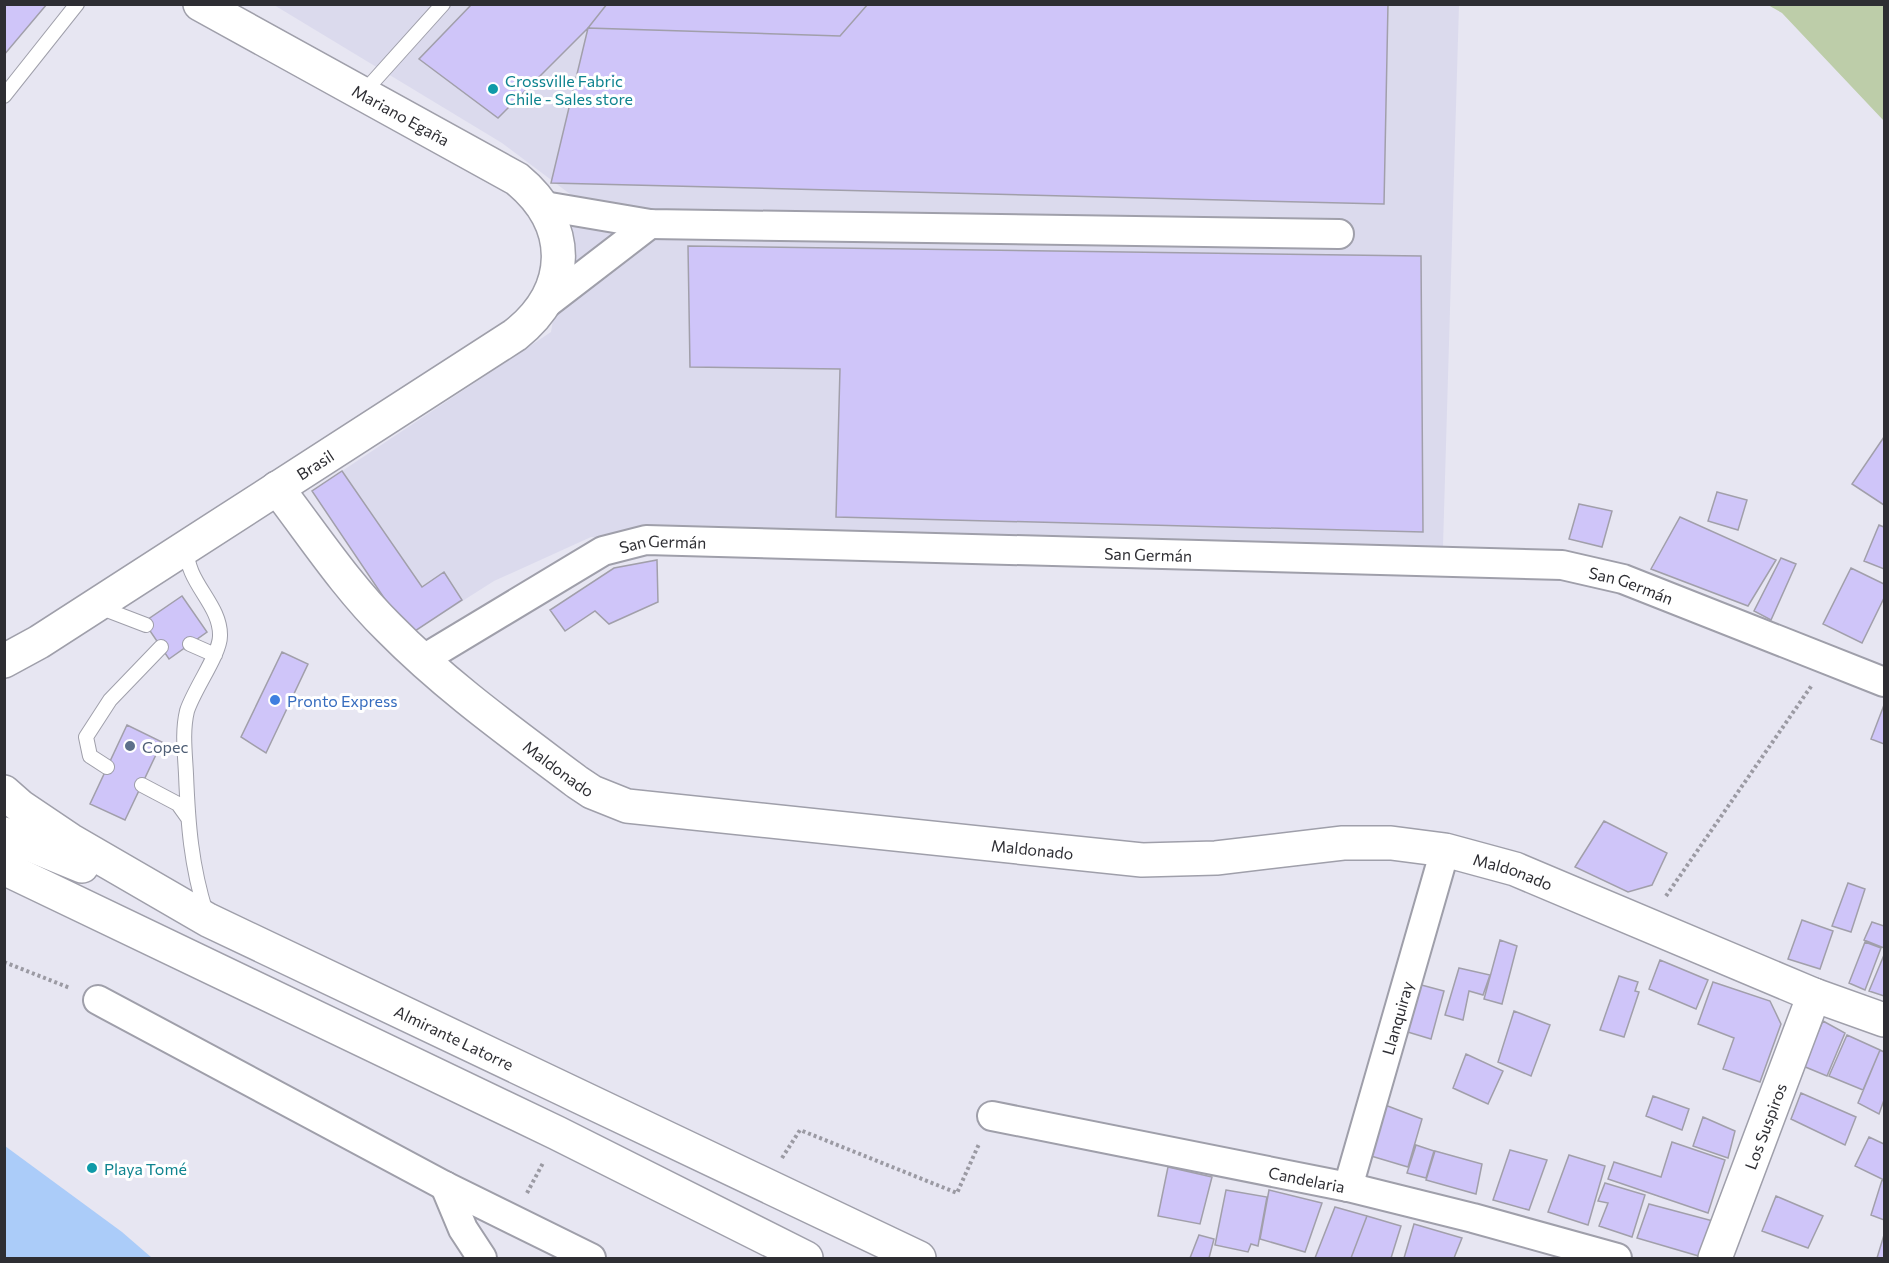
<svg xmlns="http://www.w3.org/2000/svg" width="1889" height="1263" viewBox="0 0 1889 1263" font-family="Commissioner,sans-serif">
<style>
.built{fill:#dbdaed}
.green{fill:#bdcda9}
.water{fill:#abccf9}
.building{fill:#cfc5f9;stroke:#a19faa;stroke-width:1.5}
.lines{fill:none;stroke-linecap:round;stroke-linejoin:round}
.lane-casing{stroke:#9f9faa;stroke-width:16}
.street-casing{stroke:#9f9faa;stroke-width:32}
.secondary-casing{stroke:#9f9faa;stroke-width:36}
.primary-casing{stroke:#9f9faa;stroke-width:36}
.path{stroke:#9b9aa3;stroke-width:4;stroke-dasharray:3 3;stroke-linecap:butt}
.lane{stroke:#fff;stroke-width:14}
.street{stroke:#fff;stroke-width:28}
.secondary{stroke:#fff;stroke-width:33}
.primary{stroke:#fff;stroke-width:33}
.culture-dot{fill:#0f9aa8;stroke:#fff;stroke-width:2}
.shop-dot{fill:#3f7fe0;stroke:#fff;stroke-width:2}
.service-dot{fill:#5c6f8a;stroke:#fff;stroke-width:2}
.labels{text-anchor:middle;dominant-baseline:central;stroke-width:6;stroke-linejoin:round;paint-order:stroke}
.culture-label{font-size:16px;fill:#0d838f;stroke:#fff;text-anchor:start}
.street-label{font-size:16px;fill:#2e2e33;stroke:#fff}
.shop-label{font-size:16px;fill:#366cbe;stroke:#fff;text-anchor:start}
.service-label{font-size:16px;fill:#4e5e75;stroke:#fff;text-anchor:start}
</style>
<rect width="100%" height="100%" fill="#e7e6f2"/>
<path class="built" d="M274,5h1185l-16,541 -852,-9 -97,44 -85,54 -97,-144 239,-159 23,-135 -72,-54z"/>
<path class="green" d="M1768,5h116v116l-102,-108z"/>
<path class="water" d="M5,1146l117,86 30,26h-147z"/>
<path class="building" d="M4,4h43l-43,51z
M472,4h135l-19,24 -90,90 -79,-59z
M607,4h261l-28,32 -252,-8z
M868,4h520l-4,200 -833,-21 37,-155 252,8z
M688,246l733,10 2,276 -587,-15 4,-148 -150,-2z
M1884,437v68l-32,-21z
M342,471l80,116 22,-15 18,28 -53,35 -97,-144z
M1717,492l30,8 -9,30 -30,-9z
M1579,504l33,7 -10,36 -33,-8z
M1680,517l96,43 -28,46 -97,-37z
M1879,525l5,2v42l-20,-8z
M1781,558l15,6 -25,56 -17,-9z
M657,560l1,42 -49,22 -14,-13 -30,20 -15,-21 64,-42z
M1851,568l33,16v14l-22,45 -39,-19z
M182,596l25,36 -38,27 -25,-37z
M282,652l26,12 -42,89 -25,-16z
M1884,705v39l-13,-5z
M127,725l35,17 -37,78 -35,-16z
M1604,821l63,32 -15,32 -24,7 -53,-25z
M1848,883l17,6 -14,43 -19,-6z
M1802,920l31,11 -13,38 -32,-10z
M1872,922l12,4v22l-20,-8z
M1500,940l17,6 -15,58 -18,-5z
M1865,942l16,6 -16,42 -16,-7z
M1884,955v41l-15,-5z
M1660,960l48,20 -12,29 -47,-20z
M1459,968l31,7 -7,20 -14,-4 -6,29 -18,-5z
M1619,976l19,6 -3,9 4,1 -15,45 -24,-7z
M1713,982l57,19 11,23 -21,58 -37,-13 11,-31 -36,-14z
M1414,983l30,8 -13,48 -30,-9z
M1514,1011l36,14 -19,51 -33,-14z
M1823,1021l22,12 -18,43 -24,-10z
M1847,1035l33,15 -17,40 -34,-14z
M1880,1050l4,2v48l-5,14 -21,-11z
M1466,1054l37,17 -15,33 -35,-16z
M1801,1093l55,24 -11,28 -54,-26z
M1653,1096l36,13 -7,21 -36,-14z
M1385,1105l37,14 -14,48 -37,-11z
M1703,1117l32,14 -7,27 -35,-12z
M1869,1137l15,7v36l-29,-14z
M1672,1142l53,18 -17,53 -100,-34 6,-17 47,15z
M1416,1145l18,6 -8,27 -19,-5z
M1510,1150l37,10 -18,50 -36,-10z
M1435,1151l47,13 -6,30 -50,-14z
M1569,1155l36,11 -17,59 -40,-13z
M1168,1167l44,10 -12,47 -42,-8z
M1882,1180l2,1v39l-13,-5z
M1605,1183l40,12 -13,42 -33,-11 9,-23 -10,-2z
M1226,1190l41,7 -9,49 -7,-2 -3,8 -33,-7z
M1269,1190l53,13 -17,49 -45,-13z
M1776,1196l47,20 -15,32 -46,-17z
M1649,1204l64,17 -11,36 -65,-19z
M1335,1207l32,9 -16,42h-36z
M1367,1216l34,10 -10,32h-40z
M1414,1224l48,14 -8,20h-50z
M1199,1235l15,4 -5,19h-19z
M1884,1235v23h-7z"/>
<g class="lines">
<defs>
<path id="lane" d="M363,93l80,-89
M4,96l73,-92
M187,548c-2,34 34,56 33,88 0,18 -26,53 -33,75 -5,21 -2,42 -1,63 2,50 5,91 20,139
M99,607l47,18
M190,644l25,11
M107,767l-17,-11 -4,-19 24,-37 51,-53
M142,785l36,19 10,14"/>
<g id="street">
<path d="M544,206l106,18 689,10"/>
<path d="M546,304l104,-80"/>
<path id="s1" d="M422,660l181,-109 43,-11 916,25 61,14 261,103"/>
<path d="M98,1000l347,186 146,72"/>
<path id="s2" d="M992,1116l356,71 125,31 144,40"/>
<path d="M445,1186l18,43 19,29"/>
<path id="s3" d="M1348,1187l97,-337"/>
</g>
<g id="secondary">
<path id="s4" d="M277,488c36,47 70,99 112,140 57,58 123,105 188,154l15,10 35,14 515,54 74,-2 127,-15h48l54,7 70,19 299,126 70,25"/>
<path id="s5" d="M1715,1258l99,-263"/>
</g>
<g id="primary">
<path id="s6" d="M4,661l35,-19 476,-307c57,-45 58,-110 2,-156l-317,-175"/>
<path id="s7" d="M4,792l17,15 49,33 138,80 711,338"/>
<path d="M4,834l78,32"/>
<path d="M4,868l553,265 249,125"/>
</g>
</defs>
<use href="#lane" class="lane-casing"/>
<use href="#street" class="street-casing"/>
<use href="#secondary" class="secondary-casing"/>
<use href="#primary" class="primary-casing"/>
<path class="path" d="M1666,896l146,-211
M4,962l66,26
M782,1158l18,-28 157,63 22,-49
M527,1193l16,-30"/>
<use href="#lane" class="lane"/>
<use href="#street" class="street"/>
<use href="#secondary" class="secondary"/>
<use href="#primary" class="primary"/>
</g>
<g class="culture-dot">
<circle cx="493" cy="89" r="6"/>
<circle cx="92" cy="1168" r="6"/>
</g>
<circle class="shop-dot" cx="275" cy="700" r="6"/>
<circle class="service-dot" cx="130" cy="746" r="6"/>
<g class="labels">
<g class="culture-label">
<text x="505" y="80">Crossville Fabric<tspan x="505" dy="18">Chile - Sales store</tspan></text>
<text x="104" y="1168">Playa Tomé</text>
</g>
<g class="street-label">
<text transform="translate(401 115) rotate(29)">Mariano Egaña</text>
<text stroke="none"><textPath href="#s6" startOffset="368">Brasil</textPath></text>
<text stroke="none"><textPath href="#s1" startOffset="272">San Germán</textPath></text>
<text stroke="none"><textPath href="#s1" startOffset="758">San Germán</textPath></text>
<text stroke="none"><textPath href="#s1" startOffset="1244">San Germán</textPath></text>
<text stroke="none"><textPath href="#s4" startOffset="400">Maldonado</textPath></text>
<text stroke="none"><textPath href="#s4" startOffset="886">Maldonado</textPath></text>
<text stroke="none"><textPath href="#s4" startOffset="1372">Maldonado</textPath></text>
<text stroke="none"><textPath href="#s3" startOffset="176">Llanquiray</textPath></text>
<text stroke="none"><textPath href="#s7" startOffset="514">Almirante Latorre</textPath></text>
<text stroke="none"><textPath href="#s5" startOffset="141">Los Suspiros</textPath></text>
<text stroke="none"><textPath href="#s2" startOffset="321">Candelaria</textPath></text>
</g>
<g class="shop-label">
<text x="287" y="700">Pronto Express</text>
</g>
<g class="service-label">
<text x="142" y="746">Copec</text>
</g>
</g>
<rect width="1889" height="1263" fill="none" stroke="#2e2e33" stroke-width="12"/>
</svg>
